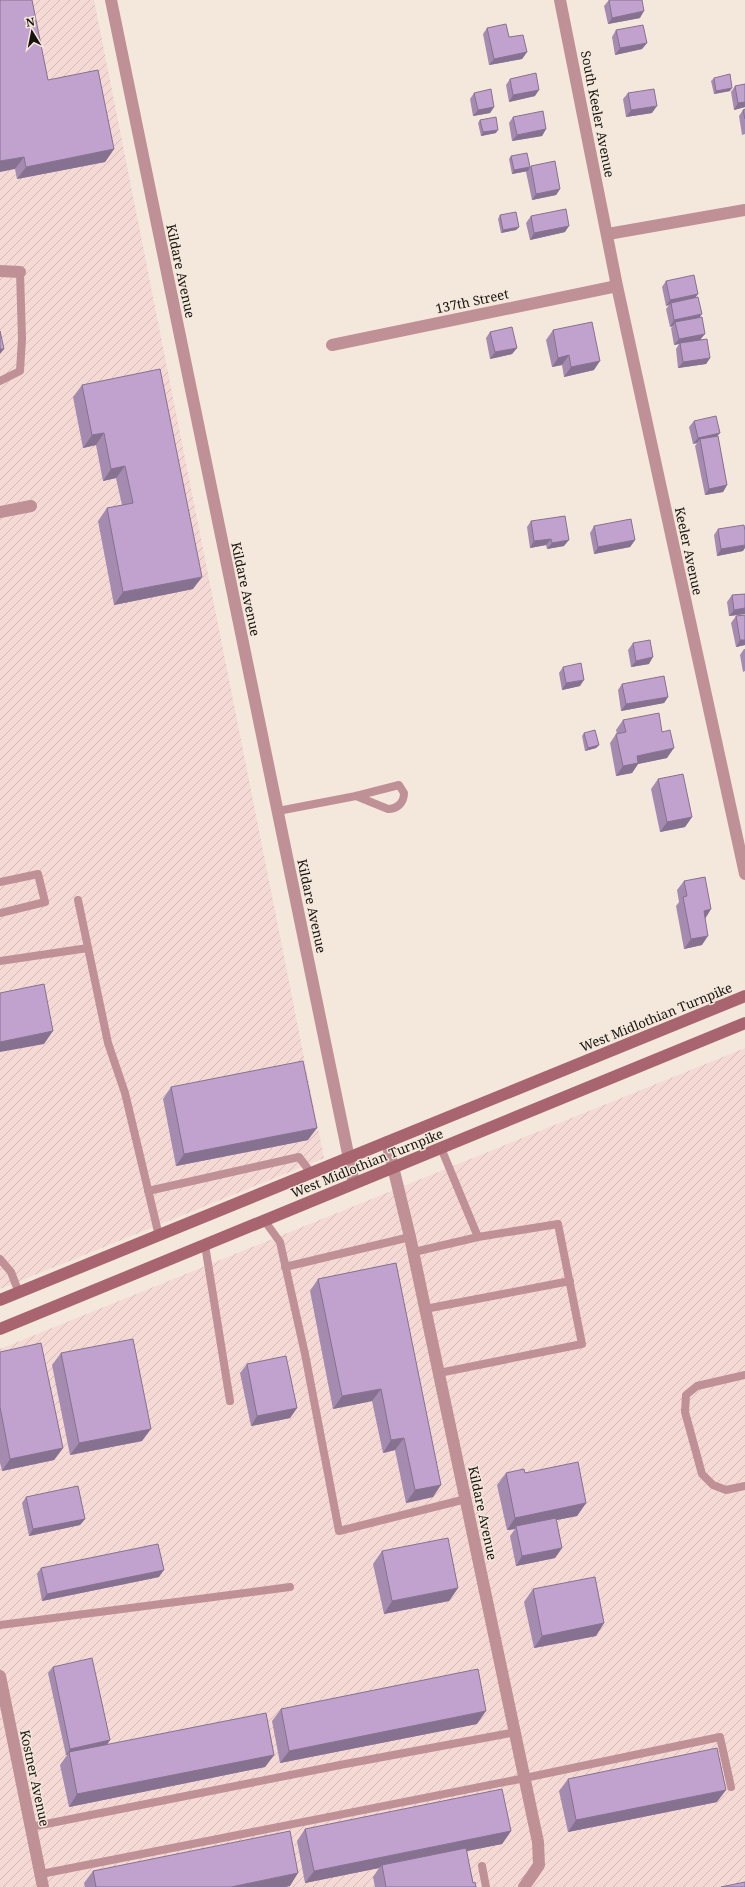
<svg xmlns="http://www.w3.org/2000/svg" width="745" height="1887" viewBox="0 0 745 1887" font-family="'Noto Serif',serif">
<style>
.industrial{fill:url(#industrial-furrows)}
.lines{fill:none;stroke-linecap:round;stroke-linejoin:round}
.lane{stroke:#c09097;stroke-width:8}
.street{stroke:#c09097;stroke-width:12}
.secondary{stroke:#a8646f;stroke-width:12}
.wall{fill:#a68bb1}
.shaded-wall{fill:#877190}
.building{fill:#c1a2ce;stroke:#877190}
.labels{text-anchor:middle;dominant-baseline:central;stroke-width:3;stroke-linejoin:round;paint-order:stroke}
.street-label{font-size:13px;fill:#17130f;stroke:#f4e8dc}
</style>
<defs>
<pattern id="industrial-furrows" width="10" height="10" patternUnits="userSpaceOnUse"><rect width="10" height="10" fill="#f4d9d5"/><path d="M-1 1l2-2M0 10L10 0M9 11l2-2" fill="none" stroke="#d0b9b6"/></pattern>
</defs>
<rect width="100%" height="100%" fill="#f4e8dc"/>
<path class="industrial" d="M0,0h94l230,1158 -324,131z
M745,1048v839h-745v-538z"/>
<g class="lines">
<path class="lane" d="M0,381l20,-10 2,-32 -2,-67
M278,811l78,-15 43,-11 5,8c0,10 -7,16 -16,16l-32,-13
M0,882l38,-8 7,28 -45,11
M78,900l30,143 17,50 34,143
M0,961l88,-13
M148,1191l151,-34 12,16
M264,1220l16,22 25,112 34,177 127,-32
M205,1245l25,156
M414,1252l64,-15 -37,-89
M0,1259l11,13 8,21
M285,1267l125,-30
M425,1309l145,-28
M439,1373l143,-29 -24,-120 -80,13
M745,1375l-48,11 -11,9 -1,17 17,62 11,11 13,5 19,-4
M0,1625l290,-38
M31,1827l309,-62 176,-33
M482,1866l4,21
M41,1874l484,-96 195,-41 11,50"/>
<path class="street" d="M111,0l243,1183
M560,0l57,286 128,588
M608,234l137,-24
M0,271l20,1
M332,345l285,-59
M0,512l31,-6
M387,1142l23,95 128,605 1,23 -15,22
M0,1676l43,211"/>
<path class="secondary" d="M0,1300l745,-304
M0,1329l745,-306"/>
</g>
<path class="wall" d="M609,0l31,18 -32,6 -4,-18z
M487,28l22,9 18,15 -5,7 -33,6 -6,-31z
M616,30l31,13 -5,6 -27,6 -3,-18z
M714,78l16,13 -16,3 -3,-13z
M510,79l25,17 -26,6 -3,-17z
M48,80l66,69 -9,13 -88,17 -2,-10z
M745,84v23l-11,3 -3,-18 4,-6z
M474,93l20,14 -4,6 -17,3 -3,-17z
M628,93l24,20 -26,4 -3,-18z
M745,109v25l-3,1 -3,-19 4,-6z
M513,117l33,12 -4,7 -30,5 -3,-18z
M480,120l16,13 -15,3 -3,-13z
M511,156l19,11 -2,4 -16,3 -3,-15z
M531,166l29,23 -4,6 -24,5 -6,-28z
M500,215l19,12 -3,3 -15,3 -3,-14z
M531,216l34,16 -35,8 -4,-17z
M666,281l32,13 -3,4 5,19 1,23 9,18 -4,6 -28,4 -2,-19 3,-5 -5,1 -3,-17 2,-2 -3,1 -4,-18 3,-4 -3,1 -4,-19z
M553,330l41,40 -30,7 -2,-12 -10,2 -6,-27z
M490,332l27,16 -5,6 -22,5 -4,-21z
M82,385l111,204 -79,16 -16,-84 9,-13 15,-3 -6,-27 -13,3 -7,-36 -13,3 -10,-51z
M694,421l24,15 9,49 -4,7 -18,3 -10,-49 2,-3 -4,1 -4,-17z
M531,521l33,25 -17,3 -1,-4 -16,3 -3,-21z
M594,526l41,14 -5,7 -36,7 -4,-21z
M718,529l25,22 -26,5 -3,-21z
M745,594v20l-16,2 -2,-14 5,-7z
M745,615v30l-9,2 -5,-24 5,-7z
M633,643l16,21 -18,3 -3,-17z
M744,649h1v22l-2,1 -3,-17z
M563,667l17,19 -18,4 -3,-17z
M622,684l46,13 -4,6 -43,8 -3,-21z
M623,720l44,38 -29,6 -6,9 -16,3 -6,-33 6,-9h1l-1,-4z
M584,733l15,12 -3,3 -11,3 -3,-15z
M658,779l34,38 -7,10 -25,5 -9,-43z
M684,881l27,28 -6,9 -3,27 -18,4 -8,-43 3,-4 -2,-12z
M171,1087l137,53 -132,26 -13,-67z
M396,1263l37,234 -27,6 -11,-53 -12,3 -11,-52 -39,8 -23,-118 8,-12z
M0,1352l63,96 -9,12 -52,11 -2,-8z
M61,1353l81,88 -72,14 -18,-90z
M247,1364l50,44 -7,10 -39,8 -11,-53z
M506,1473h19l61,30 -9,13 -21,4 6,28 -7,10 -39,8 -6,-30 5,-7 -8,1 -10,-45z
M26,1497l59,22 -5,6 -51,11 -7,-33z
M382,1551l76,37 -9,13 -65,13 -11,-50z
M41,1568l118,9 -117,24 -5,-27z
M533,1589l71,34 -8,13 -62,12 -10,-46z
M53,1667l57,73 -3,5 167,10 -9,12 -196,40 -9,-42 7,-10h-1l-18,-82z
M281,1709l196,15 -197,39 -8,-42z
M568,1779l149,23 -149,30 -9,-41z
M305,1829l206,2 -9,13 -36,7 7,32 3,4h-101l-2,-10 6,-9 -74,15 -8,-42z
M93,1871l197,15 -5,1h-200l-1,-4z"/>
<path class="shaded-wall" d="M644,11l-4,7 -32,6 4,-6z
M647,43l-5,6 -27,6 5,-7z
M527,52l-5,7 -33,6 5,-6z
M732,88l-2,3 -16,3 2,-3z
M539,90l-4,6 -26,6 4,-7z
M745,102v5l-11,3 4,-7z
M657,106l-5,7 -26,4 5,-7z
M494,107l-4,6 -17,3 5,-6z
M546,129l-4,7 -30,5 5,-6z
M498,130l-2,3 -15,3 2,-4z
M114,149l-9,13 -88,17 9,-12z
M24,157l-9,12 -15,3v-11z
M530,167l-2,4 -16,3 2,-4z
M560,189l-4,6 -24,5 4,-6z
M569,226l-4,6 -35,8 4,-7z
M519,227l-3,3 -15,3 2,-3z
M698,294l-5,6 -22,3 -2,2 -3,1 4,-6z
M702,314l-5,7 -22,1 -2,4 -3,1 4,-7z
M705,334l-5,6 -20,3 -1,1 -5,1 5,-6z
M517,348l-5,6 -22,5 5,-7z
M0,349h4l-4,5z
M569,355l-7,10 -10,2 6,-9z
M710,358l-4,6 -28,4 5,-6z
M600,361l-6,9 -30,7 7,-10z
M104,433l-8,12 -13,3 9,-13z
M720,433l-5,6h-15l-3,4 -4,1 5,-6z
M125,466l-9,12 -13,3 8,-12z
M727,485l-4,7 -18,3 4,-6z
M551,539l-5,6 -16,3 4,-7z
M569,540l-5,6 -17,3 5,-6z
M635,540l-5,7 -36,7 4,-7z
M745,545v3l-2,3 -26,5 4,-7z
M202,577l-9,12 -79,16 9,-13z
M745,608v6l-16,2 5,-6z
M740,640h5v5l-9,2z
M653,657l-4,7 -18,3 5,-6z
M584,680l-4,6 -18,4 4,-7z
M668,697l-4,6 -43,8 5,-7z
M599,745l-3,3 -11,3 3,-3z
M674,748l-7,10 -29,6 -6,9 -16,3 7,-10 14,-10z
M692,817l-7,10 -25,5 7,-10z
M711,909l-6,10 -1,-8z
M708,936l-6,9 -18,4 7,-10z
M53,1031l-9,13 -44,8v-10z
M317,1128l-9,12 -132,26 8,-12z
M381,1389l-9,12 -39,8 9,-13z
M297,1408l-7,10 -39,8 6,-10z
M151,1429l-9,12 -72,14 9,-12z
M404,1438l-9,12 -12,3 8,-13z
M63,1448l-9,12 -52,11 8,-12z
M441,1485l-8,12 -27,6 9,-13z
M586,1503l-9,13 -60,12 -1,-2 -1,3 -8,1 8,-12z
M85,1519l-5,6 -51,11 4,-7z
M562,1548l-7,10 -39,8 6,-10z
M164,1570l-5,7 -117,24 5,-7z
M458,1588l-9,13 -65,13 8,-13z
M604,1623l-8,13 -62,12 8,-12z
M486,1711l-9,13 -197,39 9,-12z
M110,1740l-5,7 -36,5 -2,3h-1l4,-6z
M274,1755l-9,12 -196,40 8,-13z
M726,1790l-9,12 -149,30 8,-12z
M511,1831l-9,13 -120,24v-3l-3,3 -74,15 9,-12z
M298,1873l-8,13 -5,1h-54z"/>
<path class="building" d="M0,0h32l16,80 50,-10 16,79 -88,18 -2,-10 -24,4z
M609,0h33l2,11 -32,7z
M506,24l3,13 14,-2 4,17 -33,7 -7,-31z
M643,25l4,18 -27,5 -4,-18z
M536,73l3,17 -26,5 -3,-16z
M730,74l2,14 -16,3 -2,-13z
M745,84v18l-7,1 -3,-17z
M491,89l3,18 -16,3 -4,-17z
M654,89l3,17 -26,4 -3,-17z
M745,109v10l-2,-9z
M543,111l3,18 -29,6 -4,-18z
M496,117l2,13 -15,2 -3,-12z
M527,153l3,14 -16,3 -3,-14z
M555,161l5,28 -24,5 -5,-28z
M566,209l3,17 -35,7 -3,-17z
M516,212l3,15 -16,3 -3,-15z
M694,275l4,19 -28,6 -4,-19z
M698,297l4,17 -28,6 -3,-17z
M702,317l3,17 -26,5 -4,-17z
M592,322l8,39 -29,6 -2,-12 -11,3 -5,-28z
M512,327l5,21 -22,4 -5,-20z
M0,331l4,18h-4z
M707,339l3,19 -27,4 -3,-19z
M160,369l42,208 -79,15 -16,-84 26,-5 -8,-37 -14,3 -7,-36 -12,2 -10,-50z
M716,416l4,17 -22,5 -4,-17z
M718,436l9,49 -18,4 -9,-50z
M565,516l4,24 -17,3 -1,-4 -17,2 -3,-20z
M631,519l4,21 -37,7 -4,-21z
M744,525l1,6v14l-24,4 -3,-20z
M745,594v14l-11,2 -2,-15z
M745,615v25h-5l-4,-24z
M650,640l3,17 -17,4 -3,-18z
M581,663l3,17 -18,3 -3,-16z
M664,676l4,21 -42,7 -4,-20z
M659,713l3,19 8,-2 4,18 -37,8 1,7 -15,3 -7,-32 10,-2 -3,-12z
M595,730l4,15 -11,3 -4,-15z
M683,774l9,43 -25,5 -9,-43z
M705,877l6,32 -7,2 4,25 -17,3 -8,-42 4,-1 -3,-15z
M44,984l9,47 -53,11v-49z
M303,1061l14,67 -133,26 -13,-67z
M396,1263l45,222 -26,5 -11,-52 -13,2 -10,-51 -39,7 -24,-117z
M133,1339l18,90 -72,14 -18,-90z
M41,1343l22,105 -53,11 -10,-52v-55z
M286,1356l11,52 -40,8 -10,-52z
M578,1462l8,41 -71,15 -9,-45 18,-4 1,4z
M78,1486l7,33 -52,10 -7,-32z
M556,1518l6,30 -40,8 -6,-30z
M448,1538l10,50 -66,13 -10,-50z
M158,1544l6,26 -117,24 -6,-26z
M595,1577l9,46 -62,13 -9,-47z
M92,1658l18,82 -40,9 -17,-82z
M478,1669l8,42 -197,40 -8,-42z
M266,1713l8,42 -197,39 -8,-42z
M717,1748l9,42 -150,30 -8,-41z
M502,1789l9,42 -197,40 -9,-42z
M290,1831l8,42 -67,14h-135l-3,-16z
M466,1848l7,35 2,-1 1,5h-90l-4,-22z
M745,1882v5h-24z"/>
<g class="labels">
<g class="street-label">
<text transform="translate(598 114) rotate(79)">South Keeler Avenue</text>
<text transform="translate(181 271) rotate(78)">Kildare Avenue</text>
<text transform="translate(472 301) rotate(-12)">137th Street</text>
<text transform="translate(689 551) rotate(78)">Keeler Avenue</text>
<text transform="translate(246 589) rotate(78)">Kildare Avenue</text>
<text transform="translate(312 906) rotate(78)">Kildare Avenue</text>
<text transform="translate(656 1017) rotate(-22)">West Midlothian Turnpike</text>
<text transform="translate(367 1163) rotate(-22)">West Midlothian Turnpike</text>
<text transform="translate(483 1513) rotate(78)">Kildare Avenue</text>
<text transform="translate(35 1778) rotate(78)">Kostner Avenue</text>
</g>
</g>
<g transform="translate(32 32) rotate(350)" stroke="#f4e8dc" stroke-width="3" paint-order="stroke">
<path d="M0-3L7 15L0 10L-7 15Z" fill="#17130f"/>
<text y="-6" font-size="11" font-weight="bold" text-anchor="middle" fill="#17130f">N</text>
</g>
</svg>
